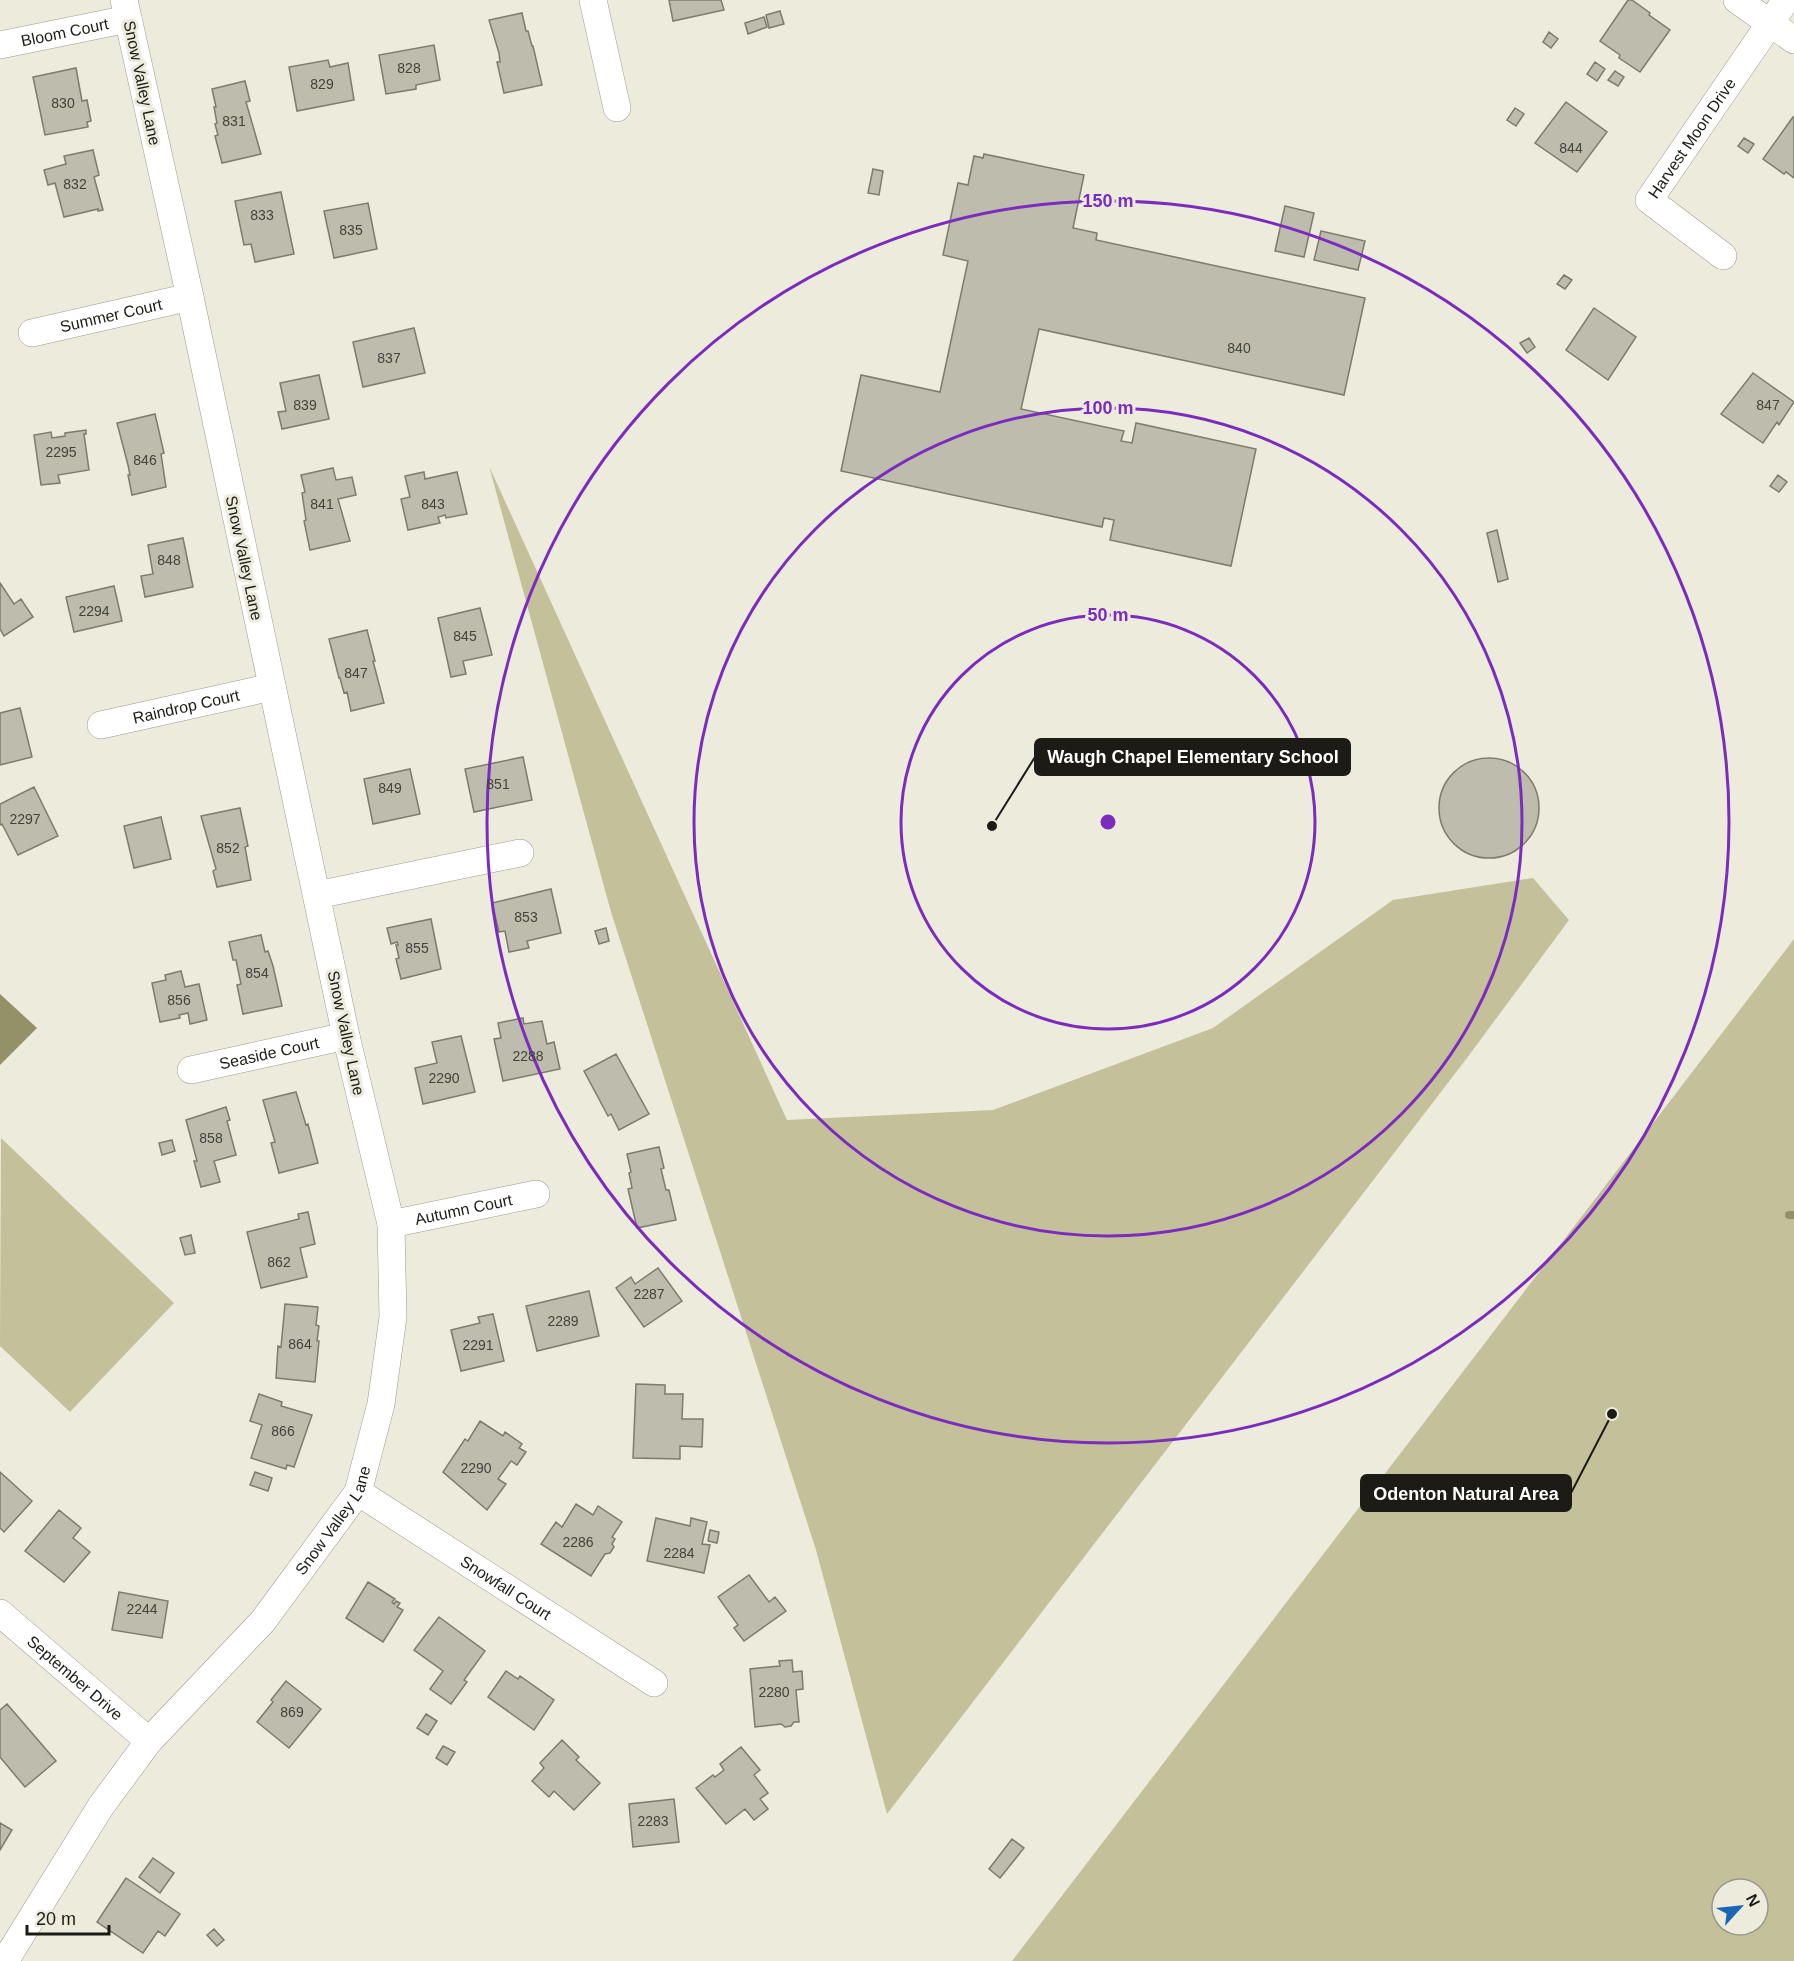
<svg xmlns="http://www.w3.org/2000/svg" width="1794" height="1961" viewBox="0 0 1794 1961" font-family="Arial,sans-serif">
<style>
.green{fill:#c3c09a;fill-rule:evenodd}
.water{fill:#949068}
.lines{fill:none;stroke-linecap:round;stroke-linejoin:round}
.stream{stroke:#949068;stroke-width:8}
.building{fill:#bebcad;stroke:#7c7b6d;stroke-width:1.5}
.minor-casing{stroke:#9c9b8d;stroke-width:28}
.minor{stroke:#fff;stroke-width:27}
.ring{fill:none;stroke:#7b2cbf;stroke-width:3}
.labels{text-anchor:middle;dominant-baseline:central;stroke-width:6;stroke-linejoin:round;paint-order:stroke}
.number-label{font-size:14px;fill:#44433c}
.street-label{font-size:16px;fill:#1c1b16;stroke:#edecdc}
.centre{fill:#7b2cbf;stroke:#edecdc;stroke-width:3}
.ring-label{font-size:18px;text-anchor:middle;font-weight:bold;fill:#7b2cbf;stroke:#edecdc;stroke-width:6;stroke-linejoin:round;paint-order:stroke}
.leader{fill:none;stroke:#1c1b16;stroke-width:2}
.callout-dot{fill:#1c1b16;stroke:#edecdc;stroke-width:2}
.callout{fill:#1c1b16;stroke:#1c1b16;stroke-width:2}
.callout-label{font-size:18px;text-anchor:middle;font-weight:bold;fill:#fff}
</style>
<rect width="100%" height="100%" fill="#edecdc"/>
<path class="green" d="M489,466l298,654 206,-10 220,-82 180,-128 140,-22 36,42 -102,138 -580,756 -71,-264 -205,-638z
M1794,939v1022h-782zM1722,1889h36v36h-36z
M1,1138l173,165 -104,109 -70,-66z"/>
<path class="water" d="M0,994l37,34 -37,37z"/>
<g class="lines">
<path class="stream" d="M1789,1215h5"/>
</g>
<path class="building" d="M669,0h52l3,10 -51,11z
M1628,0h4l18,13 -1,2 21,15 -30,42 -21,-14 1,-3 -20,-14z
M780,11l4,13 -15,4 -3,-13z
M522,13l4,18h2l4,15h1l9,39 -38,8 -7,-31h3l-1,-9 -10,-33z
M764,17l3,10 -19,7 -3,-11z
M1549,32l9,7 -7,9 -8,-6z
M434,45l6,35 -24,5v4l-30,5 -7,-39z
M328,60l2,7 18,-4 6,37 -57,11 -8,-44z
M1595,62l10,7 -8,12 -10,-7z
M76,68l6,33 5,-1 4,21 -4,1 1,5 -43,8 -12,-58z
M1615,71l9,6 -6,9 -10,-6z
M245,81l5,20 -4,1 15,52 -39,9 -7,-27 3,-1 -3,-11 2,-1 -3,-16h2l-4,-18z
M1566,102l41,30 -30,40 -42,-29z
M1515,108l9,6 -8,12 -9,-6z
M1793,117l1,1v60l-8,-6 -2,2 -21,-15z
M1744,138l10,6 -6,9 -10,-7z
M93,150l6,25 -5,2 9,33 -5,1v-2l-34,8 -9,-34 -7,2 -4,-15 22,-6 -2,-8z
M984,154l100,21 -11,53 24,5 -1,7 269,58 -21,97 -305,-66 -18,80 103,22 -3,10 11,2 4,-20 120,26 -25,117 -121,-26 4,-20 -10,-2 -2,9 -261,-56 20,-96 79,17 28,-131 -25,-6 15,-72 10,2 6,-29 9,2z
M873,169l10,2 -4,24 -11,-2z
M281,192l13,62 -39,8 -4,-18 -7,1 -9,-44z
M368,203l9,46 -43,9 -10,-47z
M1285,206l29,7 -10,44 -29,-6z
M1321,231l44,10 -7,29 -44,-10z
M1564,275l8,5 -7,9 -8,-5z
M1594,308l42,29 -28,43 -42,-30z
M414,328l11,45 -62,14 -10,-45z
M1529,338l6,9 -8,6 -7,-10z
M1753,373l41,29 -15,23 -2,-3 -14,21 -42,-29z
M319,375l10,44 -47,10 -4,-17 8,-1 -6,-28z
M155,414l9,39 -3,1 5,33 -34,8 -4,-20h2l-2,-10 -11,-42z
M86,430v4h-2l5,36 -31,5 2,8 -19,2 -7,-50 17,-3 1,6 13,-2v-3z
M333,468l3,12 16,-3 4,18 -18,4 12,42 -40,9 -6,-29 2,-1 -4,-27 3,-1 -4,-17z
M424,472l1,7 32,-7 10,42 -21,4 -1,-3 -3,1 -4,1 2,6 -32,7 -7,-31 9,-2 -5,-21z
M1778,475l9,7 -8,10 -9,-6z
M1497,530l11,49 -10,3 -11,-49z
M183,538l10,49 -48,10 -4,-21 12,-2 -5,-29z
M0,583l14,21 7,-5 12,18 -29,19 -4,-7z
M114,586l8,35 -48,11 -8,-35z
M480,608l12,47 -29,6 3,13 -15,3 -13,-59z
M367,630l8,31h-2l11,42 -33,8 -4,-19 -3,1 -4,-15h-1l-10,-39z
M20,708l12,49 -32,8v-52z
M523,757l9,43 -58,12 -9,-43z
M1439 808a50 50 0 1 1 100 0a50 50 0 1 1-100 0Z
M410,769l10,45 -47,10 -9,-45z
M34,787l24,49 -40,19 -16,-31 -2,1v-21z
M240,808l8,38 -3,1 6,33 -34,7 -4,-16 3,-2 -15,-53z
M161,817l10,42 -37,9 -10,-42z
M551,889l10,44 -34,8 2,7 -20,4 -4,-21 -6,1 -7,-29z
M431,919l10,50 -40,10 -5,-20 3,-1 -3,-13h2l-1,-3 -6,2 -4,-16z
M606,928l3,13 -10,3 -4,-13z
M261,935l4,17 3,-1 5,15 9,40 -39,8 -6,-29 4,-1 -5,-24h-3l-4,-18z
M181,971l4,16 14,-3 8,36 -17,4 -2,-11 -9,2 1,3 -20,4 -8,-39 14,-3 -1,-5z
M523,1018l1,6 18,-3 5,23 7,-2 6,27 -57,12 -9,-42 7,-1 -3,-15z
M461,1036l14,56 -52,12 -8,-36 22,-5 -5,-21z
M616,1054l33,60 -30,16 -8,-16 -3,2 -24,-45z
M296,1092l10,33 2,-1 10,39 -39,10 -8,-30 4,-1 -12,-42z
M226,1107l4,13 -3,1 9,34 -22,6 6,21 -19,5 -7,-26h3l-11,-41z
M172,1140l3,11 -13,4 -3,-12z
M659,1147l5,21 -3,1 5,21h3l7,30 -39,8 -9,-39 4,-1 -3,-15 2,-1 -4,-18z
M308,1212l7,32 -15,4 7,29 -46,11 -14,-56 52,-13 -1,-5z
M191,1235l4,18 -10,2 -5,-17z
M658,1268l24,33 -38,26 -28,-39 15,-11 4,7z
M589,1291l10,45 -62,15 -11,-45z
M285,1304l33,3 -2,18 3,1 -2,15h2l-4,41 -39,-4 2,-32 3,1z
M493,1314l11,47 -43,10 -10,-41 29,-7 -2,-6z
M636,1384l29,1v9h18l-1,25h21l-1,28 -22,-1v13l-47,-1z
M259,1394l23,8 -1,4 31,9 -18,52 -7,-2 -1,4 -35,-11 11,-33 -12,-4z
M480,1421l23,15 2,-4 17,12 -3,4 7,4 -9,13 -6,-4 -13,18 8,5 -19,26 -44,-38 22,-33 3,2z
M0,1472l32,29 -28,31 -4,-4z
M255,1472l17,6 -4,13 -18,-6z
M576,1504l17,11 5,-9 24,16 -10,15 3,2 -3,5 2,3 -4,6 -5,1 -14,22 -50,-32 15,-22 6,5z
M59,1510l22,18 -8,10 17,14 -26,30 -39,-31z
M656,1518l34,8 1,-8 16,4 -5,22 8,1 -6,28 -57,-12z
M710,1530l9,2 -2,11 -9,-2z
M749,1575l20,27 6,-5 11,14 -42,30 -10,-13 4,-3 -20,-28z
M368,1582l27,17 -3,3 2,2 2,-3 4,2 -3,4 6,3 -20,32 -37,-24z
M119,1592l49,9 -6,37 -50,-8z
M439,1617l46,34 -21,29 3,2 -16,22 -21,-15 13,-18 -29,-21z
M792,1660l1,12 9,-1 1,18 -7,1 3,32h-5l-3,4 -6,1 -4,-3 -26,3 -5,-58 30,-3 -1,-5z
M506,1671l12,8 2,-3 34,24 -20,30 -46,-33z
M286,1681l35,28 -32,39 -32,-26 16,-20 -2,-2z
M7,1704l49,57 -31,26 -25,-30v-47z
M426,1714l11,7 -9,14 -11,-7z
M562,1740l17,17 -3,3 24,23 -26,27 -20,-19 -5,6 -17,-16 12,-13 -4,-5z
M443,1746l12,6 -8,13 -11,-7z
M741,1747l19,23 -6,5 14,18 -8,6 8,10 -14,11 -9,-11 -19,15 -30,-36 17,-13 2,2 9,-7 -4,-6z
M674,1799l5,43 -46,5 -4,-43z
M0,1823l12,7 -12,20z
M1012,1839l12,9 -24,30 -11,-9z
M153,1858l21,15 -14,20 -21,-16z
M126,1878l54,36 -15,22 -7,-5 -15,22 -46,-31z
M214,1929l10,11 -7,6 -10,-11z"/>
<g class="lines">
<defs>
<g id="minor">
<path d="M593,0l24,108"/>
<path d="M1737,0l57,40"/>
<path id="s1" d="M0,45l128,-26"/>
<path id="s2" d="M1723,256l-74,-56 137,-200"/>
<path id="s3" d="M32,333l158,-36"/>
<path id="s4" d="M101,725l171,-38"/>
<path d="M317,895l203,-42"/>
<path id="s5" d="M191,1070l155,-34"/>
<path id="s6" d="M391,1224l145,-30"/>
<path id="s7" d="M358,1492l296,191"/>
<path id="s8" d="M0,1613l149,128"/>
<path id="s9" d="M5,1961l96,-155 48,-65 114,-120 95,-129 23,-88 12,-87 -2,-93 -45,-188 -156,-739 -66,-297"/>
</g>
</defs>
<use href="#minor" class="minor-casing"/>
<use href="#minor" class="minor"/>
</g>
<g class="ring">
<circle cx="1108" cy="822" r="207"/>
<circle cx="1108" cy="822" r="414"/>
<circle cx="1108" cy="822" r="621"/>
</g>
<g class="labels">
<g class="number-label">
<text x="409" y="68">828</text>
<text x="322" y="84">829</text>
<text x="63" y="103">830</text>
<text x="234" y="121">831</text>
<text x="1571" y="148">844</text>
<text x="75" y="184">832</text>
<text x="262" y="215">833</text>
<text x="351" y="230">835</text>
<text x="1239" y="348">840</text>
<text x="389" y="358">837</text>
<text x="305" y="405">839</text>
<text x="1768" y="405">847</text>
<text x="61" y="452">2295</text>
<text x="145" y="460">846</text>
<text x="322" y="504">841</text>
<text x="433" y="504">843</text>
<text x="169" y="560">848</text>
<text x="94" y="611">2294</text>
<text x="465" y="636">845</text>
<text x="356" y="673">847</text>
<text x="498" y="784">851</text>
<text x="390" y="788">849</text>
<text x="25" y="819">2297</text>
<text x="228" y="848">852</text>
<text x="526" y="917">853</text>
<text x="417" y="948">855</text>
<text x="257" y="973">854</text>
<text x="179" y="1000">856</text>
<text x="528" y="1056">2288</text>
<text x="444" y="1078">2290</text>
<text x="211" y="1138">858</text>
<text x="279" y="1262">862</text>
<text x="649" y="1294">2287</text>
<text x="563" y="1321">2289</text>
<text x="300" y="1344">864</text>
<text x="478" y="1345">2291</text>
<text x="283" y="1431">866</text>
<text x="476" y="1468">2290</text>
<text x="578" y="1542">2286</text>
<text x="679" y="1553">2284</text>
<text x="142" y="1609">2244</text>
<text x="774" y="1692">2280</text>
<text x="292" y="1712">869</text>
<text x="653" y="1821">2283</text>
</g>
<g class="street-label">
<text stroke="none"><textPath href="#s1" startOffset="66">Bloom Court</textPath></text>
<text transform="translate(142 83) rotate(78)">Snow Valley Lane</text>
<text stroke="none"><textPath href="#s2" startOffset="168">Harvest Moon Drive</textPath></text>
<text stroke="none"><textPath href="#s3" startOffset="81">Summer Court</textPath></text>
<text transform="translate(244 558) rotate(78)">Snow Valley Lane</text>
<text stroke="none"><textPath href="#s4" startOffset="87">Raindrop Court</textPath></text>
<text transform="translate(346 1033) rotate(78)">Snow Valley Lane</text>
<text stroke="none"><textPath href="#s5" startOffset="80">Seaside Court</textPath></text>
<text stroke="none"><textPath href="#s6" startOffset="74">Autumn Court</textPath></text>
<text stroke="none"><textPath href="#s9" startOffset="552">Snow Valley Lane</textPath></text>
<text stroke="none"><textPath href="#s7" startOffset="176">Snowfall Court</textPath></text>
<text stroke="none"><textPath href="#s8" startOffset="99">September Drive</textPath></text>
</g>
</g>
<circle cx="1108" cy="822" r="9" class="centre"/>
<g class="ring-label">
<text x="1108" y="207">150 m</text>
<text x="1108" y="414">100 m</text>
<text x="1108" y="621">50 m</text>
</g>
<path class="leader" d="M992 826L1035 757M1612 1414L1571 1493"/>
<g class="callout-dot">
<circle cx="992" cy="826" r="6"/>
<circle cx="1612" cy="1414" r="6"/>
</g>
<g class="callout">
<rect x="1035" y="739" width="315" height="36" rx="6"/>
<rect x="1361" y="1475" width="210" height="36" rx="6"/>
</g>
<g class="callout-label">
<text x="1193" y="763">Waugh Chapel Elementary School</text>
<text x="1466" y="1500">Odenton Natural Area</text>
</g>
<g transform="translate(1740 1907) rotate(63)"><circle r="28" fill="#edecdc" stroke="#99988d" stroke-width="1.5"/>
<path d="M0-4.5L10 22L0 15L-10 22Z" fill="#1a66b5"/>
<text y="-9" font-size="16" font-weight="bold" text-anchor="middle" fill="#1c1b16">N</text>
</g>
<path d="M27 1925v9h82v-9" fill="none" stroke="#1c1b16" stroke-width="3"/>
<text x="36" y="1925" font-size="18" fill="#1c1b16" stroke="#edecdc" stroke-width="4.5" paint-order="stroke">20 m</text>
</svg>
